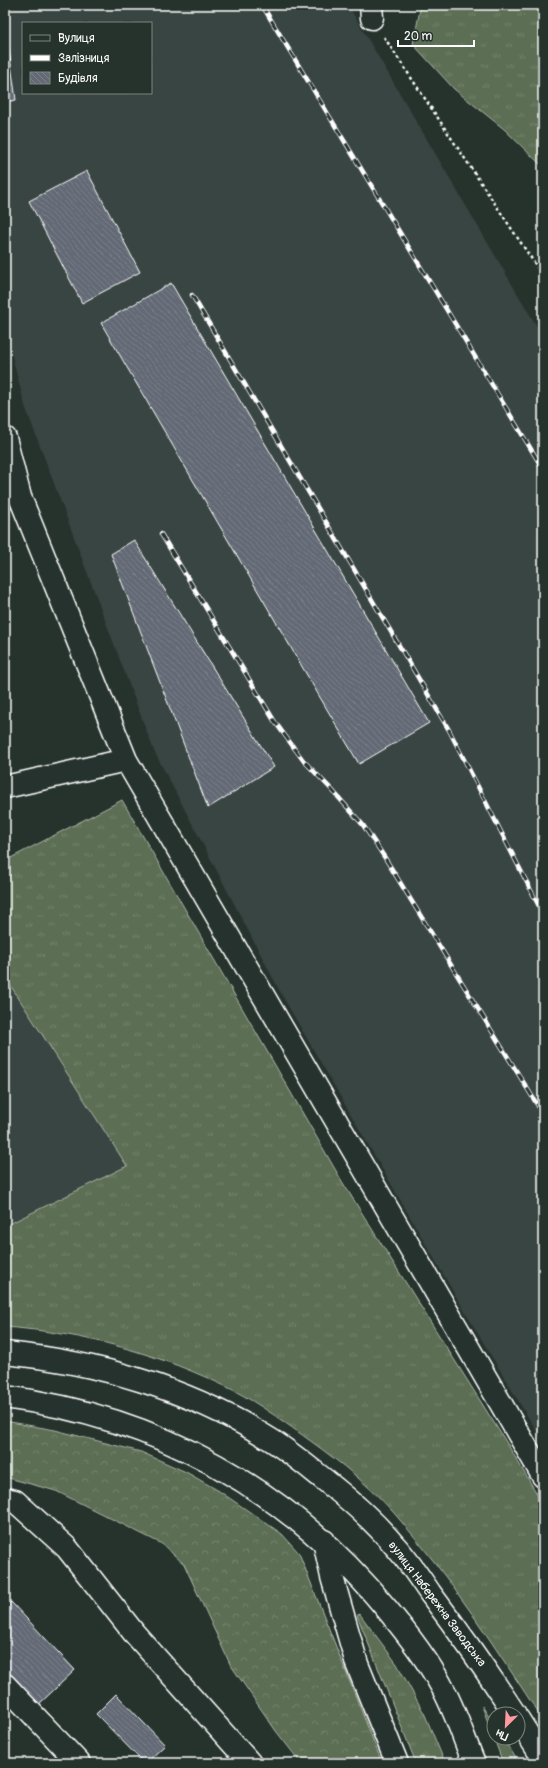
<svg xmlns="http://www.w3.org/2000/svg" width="548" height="1768" viewBox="0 0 548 1768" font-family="Pangolin,sans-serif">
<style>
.built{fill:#394442;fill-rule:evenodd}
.grass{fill:url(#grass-tufts);stroke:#adb6a8}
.forest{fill:url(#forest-crowns);stroke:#adb6a8}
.building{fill:url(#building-back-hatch);stroke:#fff}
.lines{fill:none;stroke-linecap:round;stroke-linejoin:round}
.minor-casing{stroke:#fff;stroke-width:25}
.major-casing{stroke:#fff;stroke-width:25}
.path{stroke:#fff;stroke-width:2.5;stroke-dasharray:3 3;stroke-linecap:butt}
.minor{stroke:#26332d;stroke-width:22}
.major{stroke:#26332d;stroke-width:22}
.rail-casing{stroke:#fff;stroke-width:4.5}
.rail{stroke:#26332d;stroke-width:3;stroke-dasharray:9;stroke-linecap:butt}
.labels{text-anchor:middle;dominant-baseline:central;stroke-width:3;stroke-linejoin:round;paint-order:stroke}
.street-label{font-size:12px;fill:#fff;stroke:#26332d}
</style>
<defs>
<pattern id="grass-tufts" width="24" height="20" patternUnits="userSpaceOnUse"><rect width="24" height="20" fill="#5b6e52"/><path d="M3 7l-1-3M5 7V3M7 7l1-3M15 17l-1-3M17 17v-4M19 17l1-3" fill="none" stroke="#74846c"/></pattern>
<pattern id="forest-crowns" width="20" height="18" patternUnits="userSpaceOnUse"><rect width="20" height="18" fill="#5b6e52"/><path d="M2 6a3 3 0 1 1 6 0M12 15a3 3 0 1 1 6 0" fill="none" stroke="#74846c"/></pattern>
<pattern id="building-back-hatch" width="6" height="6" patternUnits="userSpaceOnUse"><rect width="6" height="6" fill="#646a74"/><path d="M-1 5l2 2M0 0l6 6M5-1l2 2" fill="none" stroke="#7b8089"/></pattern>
</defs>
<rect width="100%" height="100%" fill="#26332d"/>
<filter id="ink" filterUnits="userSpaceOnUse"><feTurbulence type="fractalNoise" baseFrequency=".025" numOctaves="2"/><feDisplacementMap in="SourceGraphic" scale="8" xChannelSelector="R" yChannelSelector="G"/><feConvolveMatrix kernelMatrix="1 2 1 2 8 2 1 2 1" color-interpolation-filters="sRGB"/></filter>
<g filter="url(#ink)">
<path class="built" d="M5,5h343l195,332v1105l-78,-130 -181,-313 -130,-248 -129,-345 -20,-77zM23,23h128v70h-128z
M5,977l123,189 -123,60z"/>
<path class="grass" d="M421,5h122v162l-39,-38 -50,-40 -41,-45z
M122,800l221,383 165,262 35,59v216c-47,-71 -93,-144 -149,-207 -24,-27 -53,-50 -82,-71 -25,-18 -52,-38 -79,-52 -72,-36 -148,-57 -228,-63v-101l122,-60 -122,-189v-116z
M359,1613l38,51 28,51 20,48h-29l-59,-148z
M482,1706l12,18v14h9l16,25h-16z"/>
<path class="forest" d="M5,1421l50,9 86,22 45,20 33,19 63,43 17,19 83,210h-81l-25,-32 -46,-67 -46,-100 -22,-20 -106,-53 -51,-14z"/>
<path class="building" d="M5,22l11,78 -11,2z
M87,171l53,101 -58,31 -53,-102z
M171,283l258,440 -70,41 -258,-441z
M134,540l140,227 -66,41 -97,-254z
M11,1602l64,68 -37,35 -33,-35v-63z
M116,1694l49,51 -19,18h-2l-48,-49z"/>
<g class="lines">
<defs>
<path id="minor" d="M371,5l1,13
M5,438l15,59 106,263 417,716
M5,787l121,-27
M5,1499l10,2 52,47 67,85 116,130
M324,1541l8,36 25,87 40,99
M5,1685l74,78"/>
<path id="major" d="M5,1353c92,9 184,36 263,85 20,12 39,28 58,43 24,19 49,41 69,65 13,14 24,31 35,47 30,40 58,80 85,121
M5,1397c153,20 283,92 381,211 20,24 40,49 55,77 13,22 23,54 33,78
M518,1719l25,39"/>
</defs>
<use href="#minor" class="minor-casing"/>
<use href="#major" class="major-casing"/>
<path class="path" d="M384,37l159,239"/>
<use href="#minor" class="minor"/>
<use href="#major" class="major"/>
<defs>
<path id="rail" d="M262,5l281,464
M192,295l257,435 94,184
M161,534l114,188 28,38 29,30 31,35 22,33 158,256"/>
</defs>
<use href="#rail" class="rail-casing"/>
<use href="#rail" class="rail"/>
</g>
</g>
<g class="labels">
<g class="street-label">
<text transform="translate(437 1604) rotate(53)">вулиця Набережна Заводська</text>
</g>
</g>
<rect width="548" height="1768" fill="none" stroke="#26332d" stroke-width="20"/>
<rect x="10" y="10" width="528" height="1748" fill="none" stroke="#fff" stroke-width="1.5" filter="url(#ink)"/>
<rect x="22" y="22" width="130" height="72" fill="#26332d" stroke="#7d8581"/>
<rect x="30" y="35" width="20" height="6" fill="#26332d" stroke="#7d8581"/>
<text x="58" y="42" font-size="12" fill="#ffffff">Вулиця</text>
<rect x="30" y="55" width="20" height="6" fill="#ffffff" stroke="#7d8581"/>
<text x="58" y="62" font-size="12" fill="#ffffff">Залізниця</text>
<rect x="30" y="72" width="20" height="12" fill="url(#building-back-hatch)" stroke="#7d8581"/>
<text x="58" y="82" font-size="12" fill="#ffffff">Будівля</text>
<g transform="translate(506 1726) rotate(204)"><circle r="19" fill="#26332d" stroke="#7d8581"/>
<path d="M0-3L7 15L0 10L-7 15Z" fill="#ff9aa2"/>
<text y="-6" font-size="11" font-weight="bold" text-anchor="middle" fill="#ffffff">Пн</text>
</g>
<path d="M398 40v6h76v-6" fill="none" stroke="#ffffff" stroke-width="2"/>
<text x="404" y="40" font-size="12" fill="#ffffff" stroke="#26332d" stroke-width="3" paint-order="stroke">20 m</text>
</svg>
